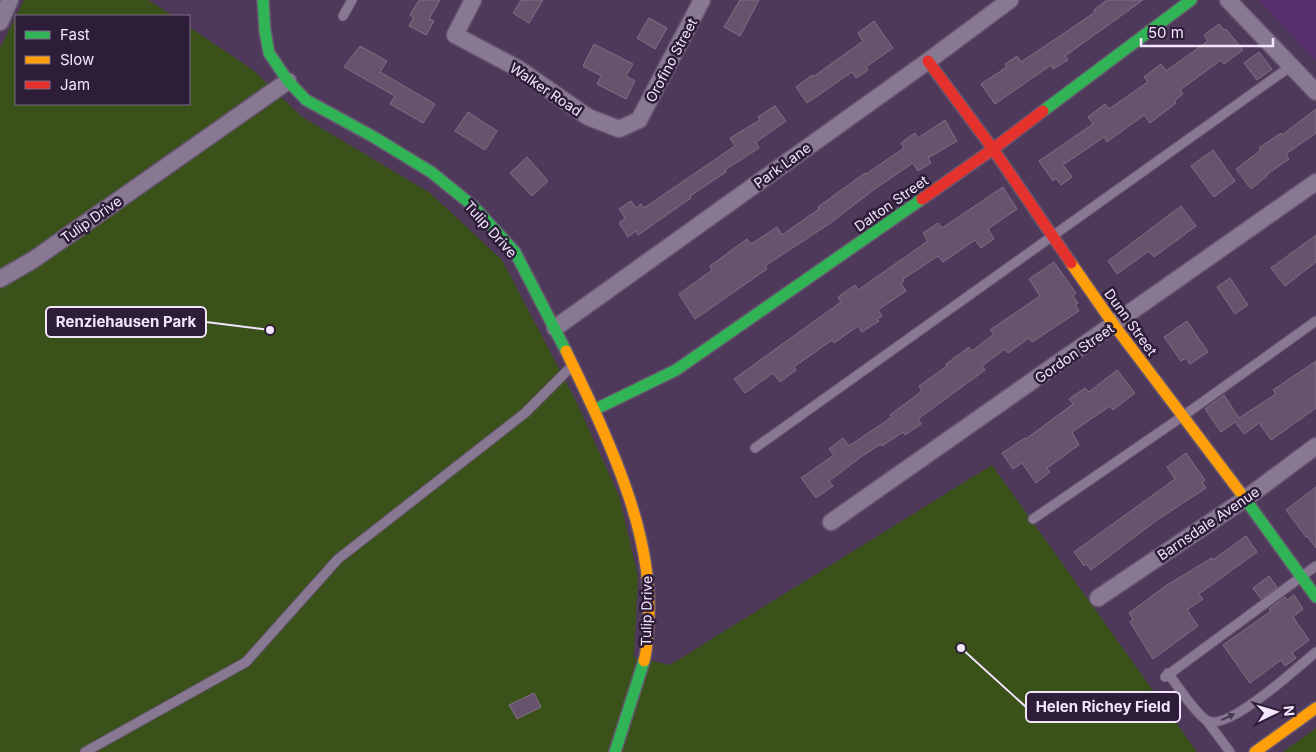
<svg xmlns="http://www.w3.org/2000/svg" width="1316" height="752" viewBox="0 0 1316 752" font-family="Inter,sans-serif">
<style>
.built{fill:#582f6f}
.green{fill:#3a521a}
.building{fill:#67536c;stroke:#836e87}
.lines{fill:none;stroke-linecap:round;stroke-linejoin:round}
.lane-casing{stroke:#66556f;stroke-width:11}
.street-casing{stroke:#66556f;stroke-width:19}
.fast-casing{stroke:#66556f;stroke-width:14}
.slow-casing{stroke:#66556f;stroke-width:14}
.jam-casing{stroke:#66556f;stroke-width:14}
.lane{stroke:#887892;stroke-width:9}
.street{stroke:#887892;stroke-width:16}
.fast{stroke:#30b455;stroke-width:11}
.slow{stroke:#ff9f0a;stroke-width:11}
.jam{stroke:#e5322d;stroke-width:11}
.oneway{fill:#493854}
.labels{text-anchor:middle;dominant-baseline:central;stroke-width:5;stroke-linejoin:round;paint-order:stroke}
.street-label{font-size:14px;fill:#f3e6fc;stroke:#2e1d39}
.leader{fill:none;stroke:#f3e6fc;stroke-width:2}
.callout-dot{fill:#f3e6fc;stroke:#2e1d39;stroke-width:2}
.callout{fill:#2e1d39;stroke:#f3e6fc;stroke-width:2}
.callout-label{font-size:15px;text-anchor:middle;font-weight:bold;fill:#f3e6fc}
</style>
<rect width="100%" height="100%" fill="#4e395a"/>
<path class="built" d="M1259,0h57v61z"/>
<path class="green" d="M24,0h124l25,16h-157v88h173v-77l64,43 48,46 129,77 72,67 74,141 43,95 19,80 -4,81 36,8 322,-200 205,287h-1197v-704z
M1316,728v24h-33z"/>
<path class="building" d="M419,0h21l-11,19 5,2 -8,14 -17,-9 5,-9 -4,-2z
M521,0h22l-14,23 -16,-10z
M740,0h19l-19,36 -16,-9z
M1107,0h36l-78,56 3,4 -15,9 -2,-4 -56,39 -14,-20 26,-17 -2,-3 12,-8 4,6 45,-30 29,-20 -1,-2z
M649,18l18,10 -12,21 -18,-11z
M874,21l19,27 -27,19 2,3 -12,8 -4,-6 -45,31 -11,-16 16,-12 1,2 50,-36 -5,-8z
M1219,24l5,6 2,-1 17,21 -19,14 -3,-4 -41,30 3,4 -9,7 2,2 -26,20 -6,-8 -37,27 -3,-5 -41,28 9,12 -11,8 -5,-7 -3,3 -14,-20 54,-37 -5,-7 17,-13 4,5 39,-27 -4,-5 17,-13 5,7 42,-30 -4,-6z
M594,44l39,20 -7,12 9,5 -9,18 -29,-15 4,-8 -18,-10z
M360,46l27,15 -7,11 55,32 -12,19 -33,-19 5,-8 -51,-29z
M1259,52l13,17 -15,11 -13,-17z
M775,106l11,15 -30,21 3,6 -34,22 1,2 -36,24 1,2 -6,4 -47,33 -2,-4 -8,6 -9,-14 6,-5 -6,-9 12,-8 5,7 5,-4 3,4 91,-62 -5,-8 30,-18 -2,-3z
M1316,109v24l-30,21 3,5 -23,16 1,1 -16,13 -15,-20 25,-19 -2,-2 22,-15 1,2z
M468,112l29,19 -12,19 -30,-19z
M945,120l12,21 -29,17 3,5 -13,8 -5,-8 -37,25 -47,36 -64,42 2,3 -72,50 -16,-25 33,-24 -2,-4 37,-27 4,5 26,-17 5,8 37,-26 -1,-2 47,-34 1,1 38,-26 -3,-5 14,-10 3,5z
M1213,150l22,31 -21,16 -23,-31z
M527,157l21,24 -16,15 -22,-23z
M1003,187l14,22 -29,20 6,10 -13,9 -6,-8 -32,22 -5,-6 -35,23 1,2 -3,2 5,8 -28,19 4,6 -5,3 2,2 -17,11 -4,-6 -24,17 -2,-3 -38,27 2,3 -16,12 -7,-9 -28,20 -11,-14 107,-77 -3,-5 17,-12 3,5 70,-49 -5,-8 15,-10 4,5z
M1181,206l15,20 -42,31 -5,-6 -32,23 -9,-13z
M1316,235v27l-31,24 -14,-18z
M1054,262l22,31 -3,3 5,7 -3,2 4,6 -47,31 -3,-4 -21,15 -3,-4 -23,17 3,4 -67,49 3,5 -16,11 -2,-3 -21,14 -1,-2 -20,13 -32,24 4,5 -17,12 -15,-20 33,-23 -5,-6 14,-11 6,8 43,-29 -2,-2 32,-24 -3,-5 28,-20 -1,-2 23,-17 3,4 22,-17 -4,-4 50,-34 -11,-17z
M1230,278l18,27 -13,9 -18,-27z
M1187,321l21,31 -18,12 -4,-6 -5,3 -17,-24z
M1316,361v47l-45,32 -12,-17 -15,11 -9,-12 -14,10 -16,-23 19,-14 15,23 37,-24 -3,-4z
M1117,370l18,23 -22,17 -3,-4 -38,26 7,13 -32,23 3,4 -14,11 -14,-20 -9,6 -11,-16 23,-15 1,1 47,-35 -4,-5 16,-11 4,4z
M1186,453l19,27 -3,2 4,6 -49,32 -66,50 -5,-6 -2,2 -10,-14 101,-73 -8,-12z
M1316,487v61l-9,-12 -1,1 -20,-27z
M1246,536l11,16 -58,42 4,5 -16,11 11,16 -45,33 -23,-37 3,-3 -4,-6 38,-28 45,-27 1,2z
M1269,576l8,11 -16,12 -8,-11z
M1294,595l9,14 -10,8 16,23 -17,13 4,5 -11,8 -4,-6 -31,23 -27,-38 48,-34 -2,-2 16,-12 2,3z
M534,693l7,14 -24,12 -8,-14z"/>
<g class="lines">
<defs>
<path id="lane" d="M343,16l9,-16
M755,448l536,-382
M1033,519l150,-103 133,-95
M1168,673c8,11 30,44 40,48 21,10 91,-55 108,-69
M1165,677l151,-111
M1207,721l23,31
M85,752l161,-90 92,-103 187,-146 46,-46"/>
<path id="street" d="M473,0l-18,35 64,34 69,48 31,12 20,-9 63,-120
M1228,0l88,92
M0,22l10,-22
M0,279l33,-19 255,-179
M555,328l373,-267 82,-61
M831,522l485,-340
M1098,598l147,-99 71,-53"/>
<path id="fast" d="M263,0l2,31 4,22 19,28 18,19 66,36 59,36 42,34 42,46 51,99
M1043,111l148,-111
M594,410l82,-40 246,-171
M1240,492l76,105
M615,752l29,-91"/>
<path id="slow" d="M1071,263l43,62 126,167
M566,351c40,84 91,184 82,279 -1,10 -1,21 -4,31
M1255,752l61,-44"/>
<path id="jam" d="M928,61l65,88 78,114
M922,199l71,-50 50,-38"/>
</defs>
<use href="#lane" class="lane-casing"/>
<use href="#street" class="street-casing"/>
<use href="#fast" class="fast-casing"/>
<use href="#slow" class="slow-casing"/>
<use href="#jam" class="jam-casing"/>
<use href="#lane" class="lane"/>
<use href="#street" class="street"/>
<use href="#fast" class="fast"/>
<use href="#slow" class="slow"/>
<use href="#jam" class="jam"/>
</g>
<defs><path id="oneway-solid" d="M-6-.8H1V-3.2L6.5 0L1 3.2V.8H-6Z" transform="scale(1.25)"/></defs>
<use class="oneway" href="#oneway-solid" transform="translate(1228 717) rotate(-25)"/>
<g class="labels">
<g class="street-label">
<text transform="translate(671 60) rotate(-62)">Orofino Street</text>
<text transform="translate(546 89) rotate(34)">Walker Road</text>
<text transform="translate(782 165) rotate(-36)">Park Lane</text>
<text transform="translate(891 203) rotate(-35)">Dalton Street</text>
<text transform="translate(91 219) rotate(-35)">Tulip Drive</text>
<text transform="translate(491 229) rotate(48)">Tulip Drive</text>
<text transform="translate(1131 322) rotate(54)">Dunn Street</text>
<text transform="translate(1074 353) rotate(-35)">Gordon Street</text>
<text transform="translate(1208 523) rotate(-34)">Barnsdale Avenue</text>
<text transform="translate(646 611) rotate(-89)">Tulip Drive</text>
</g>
</g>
<path class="leader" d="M270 330L206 322M961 648L1026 707"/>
<g class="callout-dot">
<circle cx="270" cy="330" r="5"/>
<circle cx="961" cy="648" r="5"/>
</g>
<g class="callout">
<rect x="46" y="307" width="160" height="30" rx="5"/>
<rect x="1026" y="692" width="154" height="30" rx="5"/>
</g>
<g class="callout-label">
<text x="126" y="327">Renziehausen Park</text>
<text x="1103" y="712">Helen Richey Field</text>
</g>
<rect x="15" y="15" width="175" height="90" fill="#2e1d39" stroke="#7d6d87"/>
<rect x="25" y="31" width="25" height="8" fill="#30b455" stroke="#7d6d87"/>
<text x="60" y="40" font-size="15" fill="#f3e6fc">Fast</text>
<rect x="25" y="56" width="25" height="8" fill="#ff9f0a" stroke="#7d6d87"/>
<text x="60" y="65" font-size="15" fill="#f3e6fc">Slow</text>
<rect x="25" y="81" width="25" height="8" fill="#e5322d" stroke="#7d6d87"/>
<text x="60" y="90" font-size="15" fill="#f3e6fc">Jam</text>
<g transform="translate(1276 712) rotate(85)" stroke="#2e1d39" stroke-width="4" paint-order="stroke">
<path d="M0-4L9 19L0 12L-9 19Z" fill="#f3e6fc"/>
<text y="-8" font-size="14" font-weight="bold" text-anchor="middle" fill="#f3e6fc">N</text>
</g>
<path d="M1141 38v8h132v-8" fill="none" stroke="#f3e6fc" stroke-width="2.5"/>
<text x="1148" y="38" font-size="15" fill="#f3e6fc" stroke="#2e1d39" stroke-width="4" paint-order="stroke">50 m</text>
</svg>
